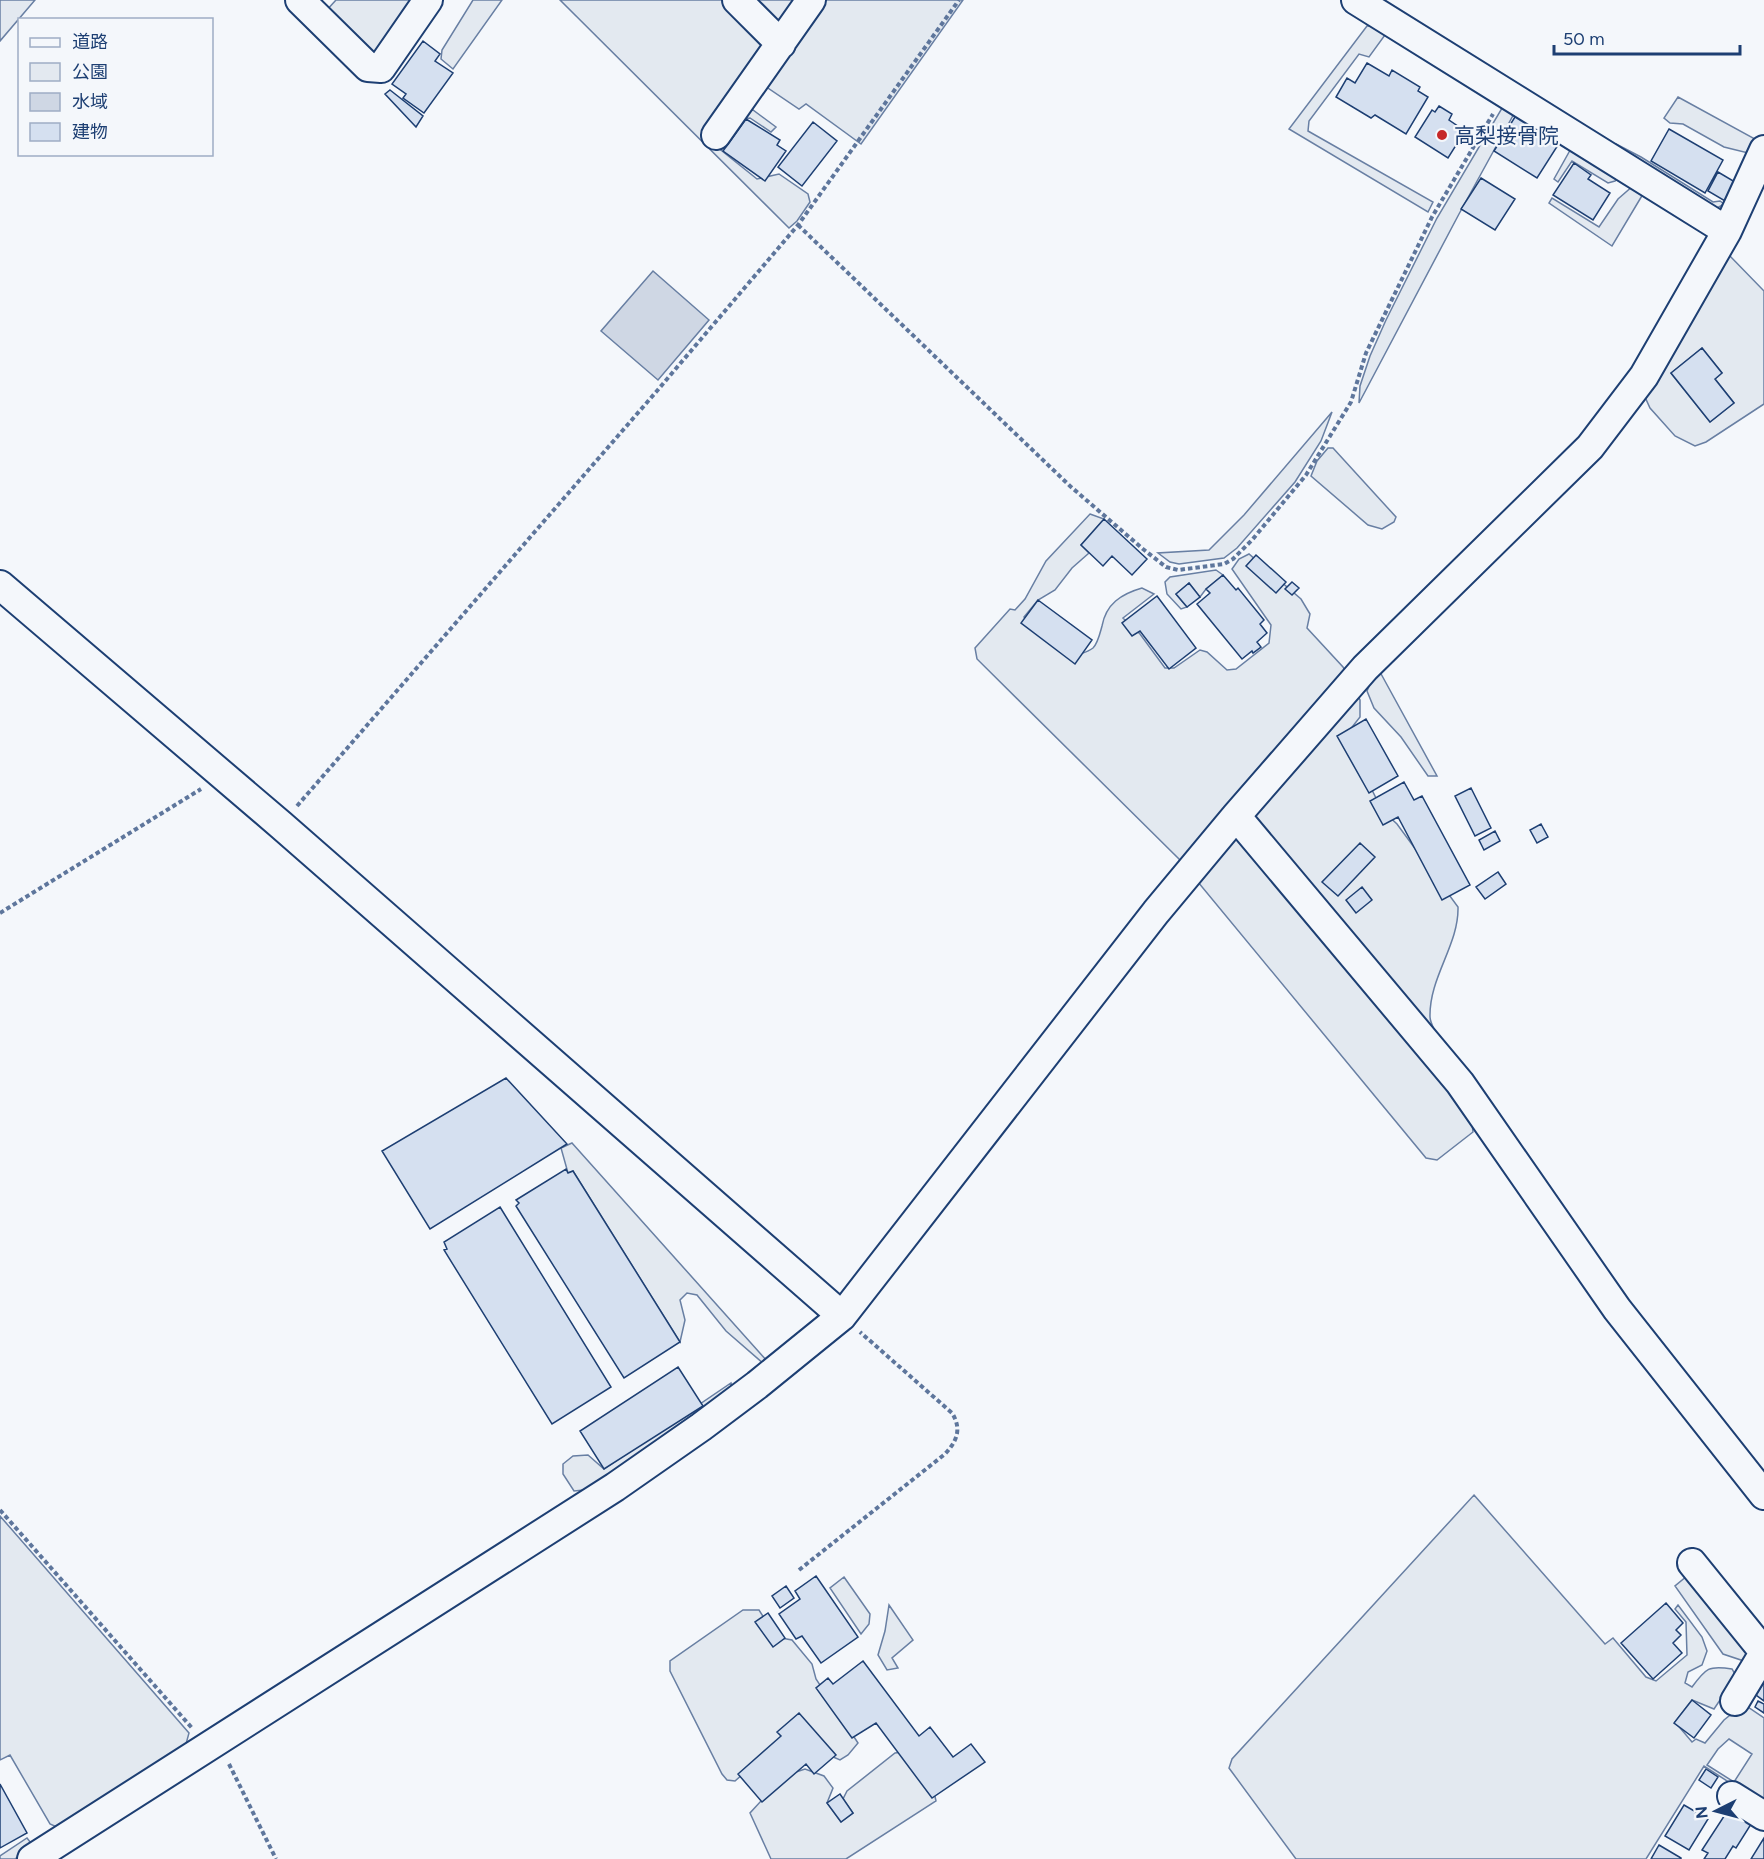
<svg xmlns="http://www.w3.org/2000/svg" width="1764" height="1859" viewBox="0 0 1764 1859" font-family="Figtree,'Noto Sans JP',sans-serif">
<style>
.green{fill:#e3e9f0;stroke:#687fa3;stroke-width:1.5;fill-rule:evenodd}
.water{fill:#cfd7e4;stroke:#687fa3;stroke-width:1.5}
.building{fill:#d5e0f0;stroke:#1d3f73;stroke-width:1.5}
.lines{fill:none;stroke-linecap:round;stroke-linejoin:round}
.minor-casing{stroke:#1d3f73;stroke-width:32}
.path{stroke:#5e769c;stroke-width:4;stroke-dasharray:4.5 3;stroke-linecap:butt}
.minor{stroke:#f4f7fb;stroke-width:28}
.poi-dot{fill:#c62828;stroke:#f4f7fb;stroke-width:2}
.labels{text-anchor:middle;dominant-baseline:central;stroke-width:4.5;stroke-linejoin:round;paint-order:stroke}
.poi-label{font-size:21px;fill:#1d3f73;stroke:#f4f7fb;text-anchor:start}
</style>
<rect width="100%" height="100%" fill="#f4f7fb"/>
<path class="green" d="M0,0h35l-35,41z
M336,0h79l-34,49 -13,4 -42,-42z
M473,0h29l-49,69 -12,-10 1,-9z
M560,0h167l44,45 -28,66 10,-1 23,17 -5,5 -21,-14 -7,1 -22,31 36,29 22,-5 29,20 2,8 -13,19 -8,7z
M746,0h60l-23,32z
M817,0h146l-102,144 -55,-40 -7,5 -34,-23z
M1367,26h4l14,9 -16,22 -10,-3 -50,67 -1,10 125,71 -5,10 -139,-83z
M1678,97l77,42 -3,10 -4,4 -24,-6 -41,-23 -13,-1 -6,-5z
M1505,103l11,7 -57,104 -100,189 1,-17 10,-30 16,-36 51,-102z
M1616,144l25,13 72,45 7,-1 4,3 -10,6 -102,-60z
M1573,145l49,29 -7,7 -7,2 -36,-22 -14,21 -4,-3z
M1634,185l9,9 -31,52 -63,-43 3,-5 47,29 19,-28z
M1729,255l35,36v113l-58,38 -11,4 -20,-10 -25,-28 -5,-11zM1702,348l20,25 -7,6 19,24 -24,19 -39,-49z
M1332,412l-11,29 -26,41 -58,66 -13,10 -45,6 -9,-2 -12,-9 51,-3 35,-35z
M1328,448h5l63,69 -2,5 -12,7 -14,-4 -57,-49 6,-15z
M1090,514l14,5 -23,26 8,8 -17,15 -17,22 -17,10 -14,17 5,6 46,33c5,-2 13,-4 18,-8 5,-5 7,-15 9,-22 4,-22 19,-32 40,-38l12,6 -31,24 17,16 25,34h9l26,-18 7,2 20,18 9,-1 33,-26 2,-18 -39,-56 7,-10 10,-5 52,45 9,15 -3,14 36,39 17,33v17l-15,19 37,74 15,14 61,83c1,38 -29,70 -28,110 0,12 25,47 31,61 8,16 10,36 12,54l-36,28 -11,-2 -247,-299 -202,-200 -2,-11 35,-39 5,1 10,-11 21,-38z
M1216,570l7,5 -17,14 -6,8 -11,-14 -13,11 11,13 -6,2 -14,-15 -2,-12 5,-5z
M1380,672l57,104h-9l-27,-39 -27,-29 -7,-17 6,-14z
M572,1143l196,219 -4,2 -38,-33 -29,-36 -10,-2 -7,7 5,20 -5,22 -107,-171 -5,2 -7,-25z
M731,1383l2,9 -30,23 -119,75 -10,1 -11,-17v-10l10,-8 15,-1 16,14z
M1474,1495l131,149 8,-6 33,39 10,4 31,-26 -1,-33 -11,-13 3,-4 24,32 5,14 -5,14 -14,7 -3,11 7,4c14,-19 17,-22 40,-18l4,7 -22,33 -22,-9 -17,22 17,20 4,-3 9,4 19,-23 10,-8 30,-38v8l-16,25 16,11v87l-60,-39 -58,93h-350l-67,-91 3,-9zM1729,1739l23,15 -18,28 -27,-17 11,-16z
M0,1516l189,217 -6,22 -122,74 -11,-5 -40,-69 -10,5z
M1687,1576l63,77 -6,8 -21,-7 -48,-68z
M844,1577l26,37 -1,10 -8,10 -31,-46z
M889,1605l24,35 -21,18 6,10 -11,2 -9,-15 7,-24z
M743,1610h16l17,27 16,3 20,24 4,15 42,64 -10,12 -8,5 -16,-7 -35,-19 -54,47 -8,-1 -5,-6 -52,-103v-10z
M903,1752l31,40 2,9 -90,58h-75l-21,-46 34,-37 21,-7 19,7 9,12 -6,15 14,19 12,-9 -10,-14 4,-8 48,-38z
M27,1838l7,9 -19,12h-15v-3z"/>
<path class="water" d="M653,271l56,49 -51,60 -57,-49z"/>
<path class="building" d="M423,41l17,13 -5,7 18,12 -29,40 -21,-15 3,-4 -14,-10z
M1367,63l22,13 3,-6 28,17 -2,4 10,6 -22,37 -31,-19 -4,3 -35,-21 11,-19 8,5z
M390,90l33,26 -7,11 -31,-33z
M1439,106l13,8 -3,6 16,11 -17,27 -33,-21 17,-27 3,2z
M1518,112l21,13 -4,6 23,14 -21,33 -43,-27z
M746,119l34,21 -3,5 9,6 -21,30 -42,-30z
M813,122l24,19 -35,45 -24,-19z
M1669,129l54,31 -18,33 -54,-32z
M1574,163l17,12 -3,4 22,14 -17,27 -40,-25z
M1718,172l17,10 -10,19 -17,-10z
M1481,178l34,21 -20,31 -34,-21z
M1702,348l20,25 -7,6 19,24 -24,19 -39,-49z
M1104,519l43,40 -15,16 -20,-19 -9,10 -22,-21z
M1256,555l30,27 -10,11 -30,-27z
M1223,575l13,15 2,-2 26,32 -4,4 7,9 -10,9 4,5 -8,6 -1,-2 -10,8 -45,-55 13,-11 -4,-4z
M1292,582l7,6 -7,7 -7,-6z
M1189,583l11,14 -13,10 -11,-13z
M1157,596l39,52 -27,21 -29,-38 -8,5 -10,-13z
M1038,600l54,40 -17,24 -54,-41z
M1366,719l32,57 -29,17 -32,-57z
M1404,782l10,18 8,-4 48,89 -28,15 -44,-83 -15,8 -13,-24z
M1471,788l20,40 -16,8 -20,-40z
M1541,824l7,13 -11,6 -7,-13z
M1495,831l5,10 -16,9 -5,-10z
M1360,843l15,14 -37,39 -16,-14z
M1498,872l8,12 -21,15 -9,-12z
M1362,887l10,13 -16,13 -10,-13z
M506,1078l61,66 -137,85 -48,-78z
M566,1169l2,4 5,-2 107,171 -56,36 -108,-172 3,-3 -3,-3z
M500,1207l111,180 -59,37 -108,-174 3,-1 -3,-7z
M678,1367l25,39 -99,63 -24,-38z
M816,1576l42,61 -37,26 -19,-27 -6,3 -17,-25 21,-15 -5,-8z
M786,1586l8,12 -14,10 -8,-12z
M1666,1603l17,20 -7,7 5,5 -8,8 9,10 -29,26 -32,-36z
M768,1613l17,25 -12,9 -18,-25z
M863,1661l56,75 11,-9 23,30 18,-13 14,18 -53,36 -56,-75 -24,15 -36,-50 12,-10 5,6z
M1764,1682v19l-8,-6z
M1692,1700l19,15 -17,23 -20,-15z
M1758,1701l6,3v9l-9,-6z
M799,1713l37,42 -22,19 -8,-10 -44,38 -24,-28 43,-38 -4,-4z
M1706,1769l12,8 -7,11 -12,-8z
M0,1784l27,49 -27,15z
M840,1794l13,19 -12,9 -14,-19z
M1684,1805l24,14 -19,31 -24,-14z
M1730,1807l23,14 -17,27 -3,-2 -8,13h-21l4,-6 -6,-3z
M1764,1838v21h-13z
M1659,1845l22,13v1h-30z"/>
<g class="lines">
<defs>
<path id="minor" d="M300,0l68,67 13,1 47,-68
M737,0l44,44
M1356,0l371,231
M716,135l95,-135
M0,585l281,240 561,491
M1236,816l224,267 157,226 147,186
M1692,1563l72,89
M1735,1701l29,-48
M1732,1796l32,20
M32,1859l583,-372 86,-60 56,-42 85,-69 314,-404 80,-96 129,-148 225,-221 54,-71 83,-145 37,-81"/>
</defs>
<use href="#minor" class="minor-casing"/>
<path class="path" d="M798,225l272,261 73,63 23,18 12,3 46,-6 9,-5 19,-19 54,-65 45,-73 15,-49 66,-136 61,-103
M297,806l359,-414 142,-167 161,-225
M0,913l201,-124
M0,1510l192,218
M799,1570l146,-116c12,-13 17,-25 7,-41l-92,-81
M229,1764l47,95"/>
<use href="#minor" class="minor"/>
</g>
<circle class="poi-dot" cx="1442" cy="135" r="6"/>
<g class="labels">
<g class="poi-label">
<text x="1454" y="135">高梨接骨院</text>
</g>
</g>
<rect x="18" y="18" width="195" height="138" fill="#f4f7fb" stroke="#9eadc5" stroke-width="1.5"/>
<rect x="30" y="38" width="30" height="9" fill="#f4f7fb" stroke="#9eadc5" stroke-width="1.5"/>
<text x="72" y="48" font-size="18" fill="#1d3f73">道路</text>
<rect x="30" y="63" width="30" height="18" fill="#e3e9f0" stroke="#9eadc5" stroke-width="1.5"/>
<text x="72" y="78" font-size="18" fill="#1d3f73">公園</text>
<rect x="30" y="93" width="30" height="18" fill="#cfd7e4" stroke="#9eadc5" stroke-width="1.5"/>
<text x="72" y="108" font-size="18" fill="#1d3f73">水域</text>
<rect x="30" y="123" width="30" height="18" fill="#d5e0f0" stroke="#9eadc5" stroke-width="1.5"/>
<text x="72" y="138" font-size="18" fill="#1d3f73">建物</text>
<g transform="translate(1716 1811) rotate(264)" stroke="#f4f7fb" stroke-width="4.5" paint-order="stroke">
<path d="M0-4.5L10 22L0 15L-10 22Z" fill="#1d3f73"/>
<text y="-9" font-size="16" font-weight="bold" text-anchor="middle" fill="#1d3f73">N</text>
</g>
<path d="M1554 45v9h186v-9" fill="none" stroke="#1d3f73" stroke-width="3"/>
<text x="1563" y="45" font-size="18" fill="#1d3f73" stroke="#f4f7fb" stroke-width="4.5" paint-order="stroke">50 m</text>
</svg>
